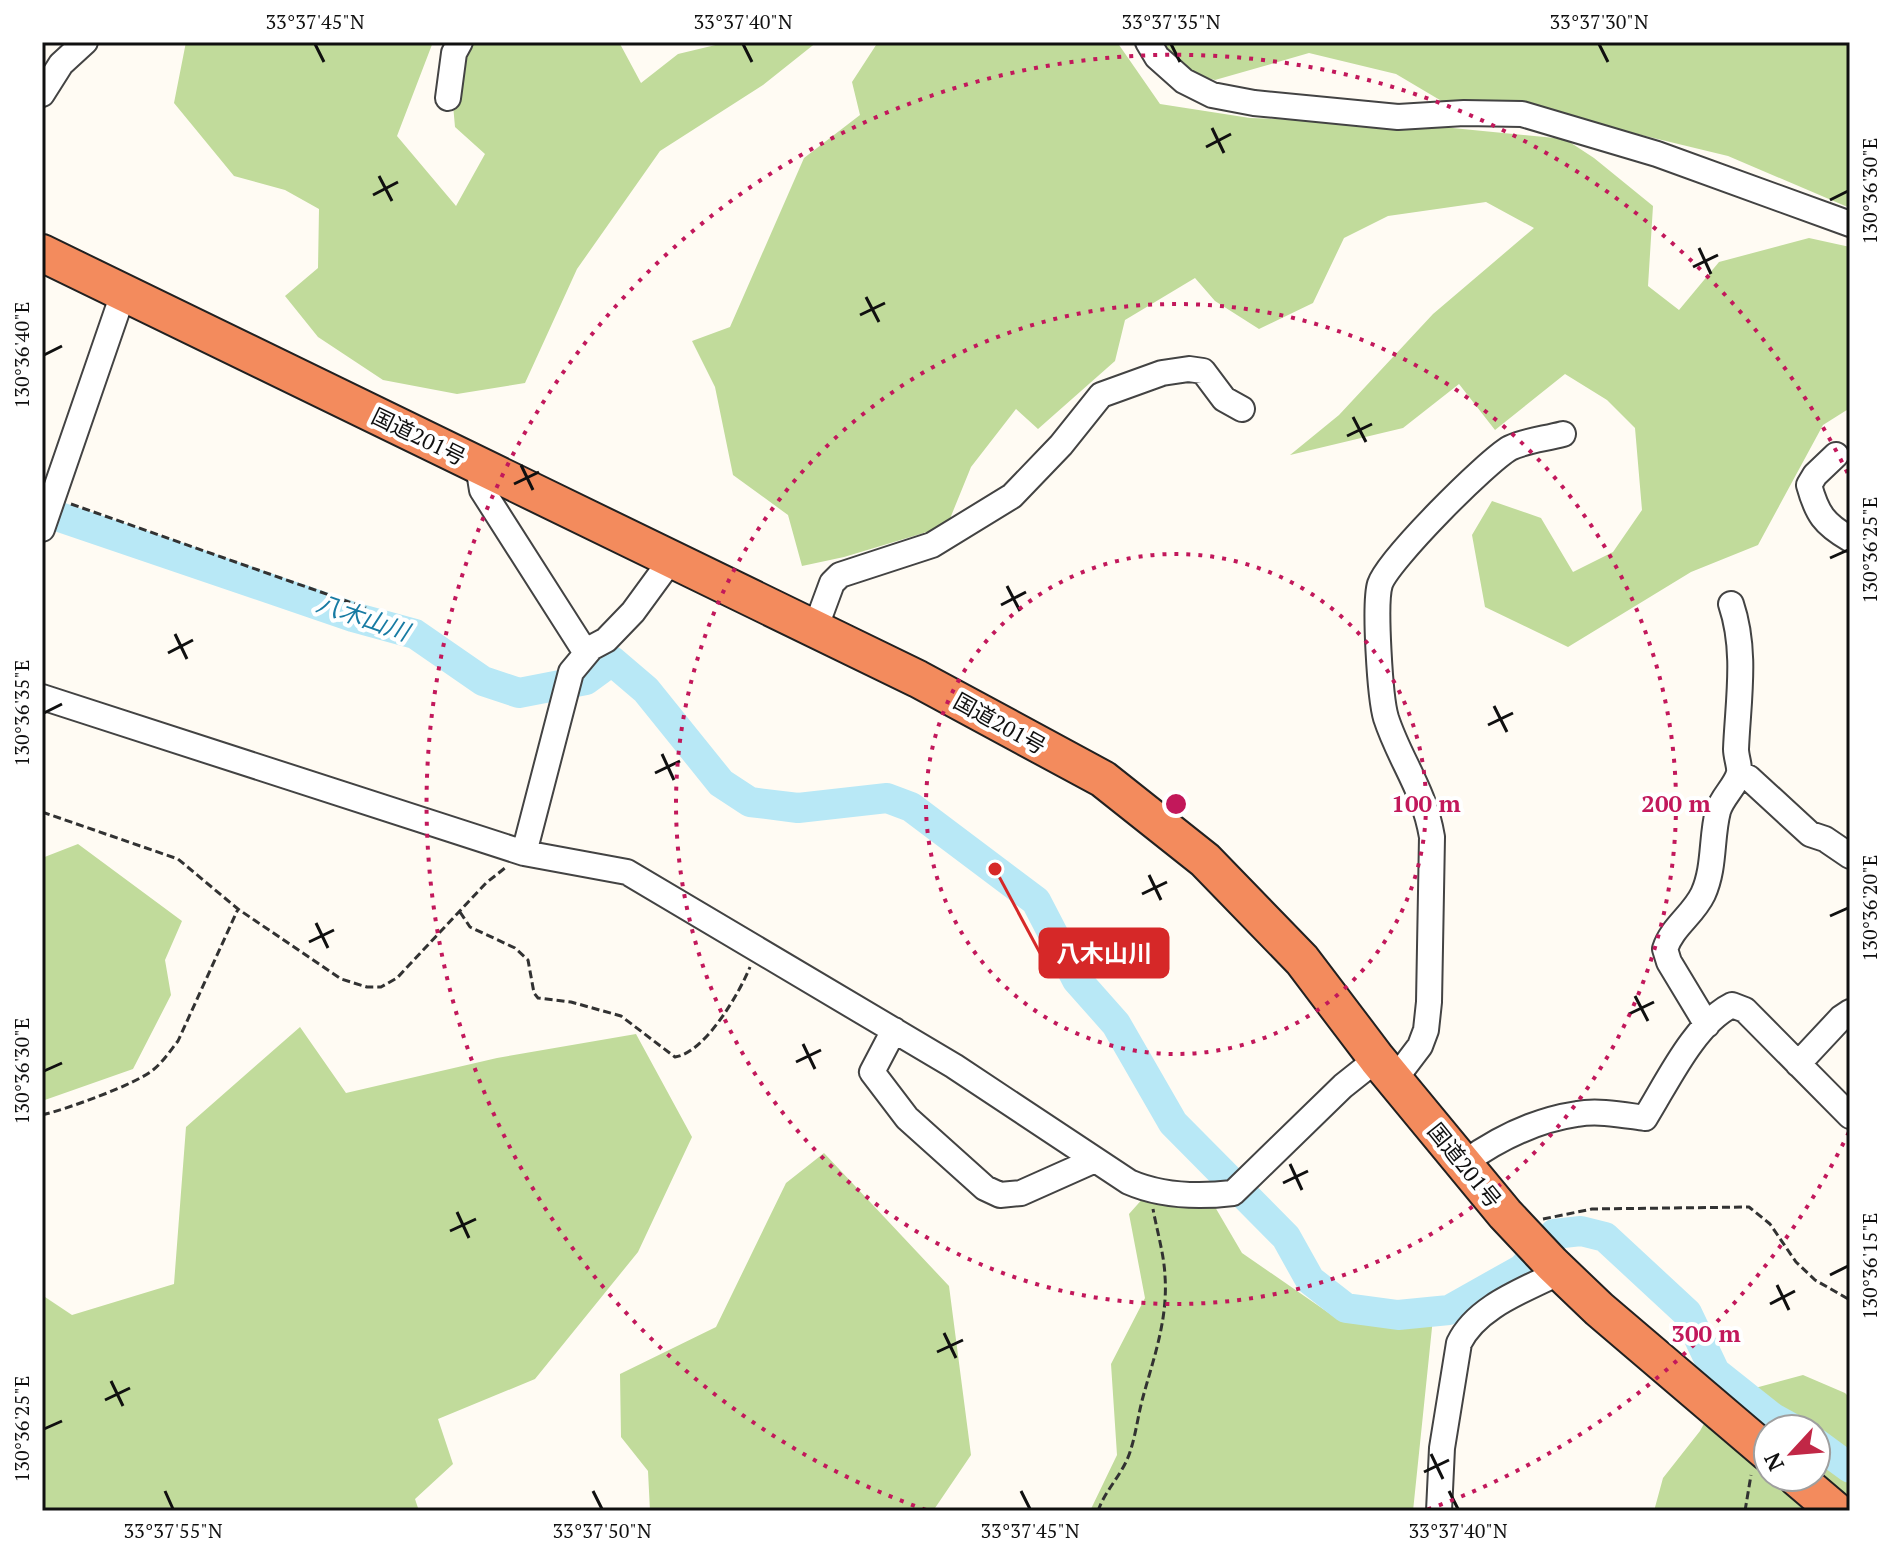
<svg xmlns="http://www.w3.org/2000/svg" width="1892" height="1553" viewBox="0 0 1892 1553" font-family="'PT Serif','Noto Sans JP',serif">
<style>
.forest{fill:#c1db9b;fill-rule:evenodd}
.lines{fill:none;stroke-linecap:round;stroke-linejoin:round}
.river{stroke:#b8e8f6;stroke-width:30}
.minor-casing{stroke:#434343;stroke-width:28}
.highway-casing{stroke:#212121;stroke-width:40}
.path{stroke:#323232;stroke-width:3;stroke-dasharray:8 4;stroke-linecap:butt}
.minor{stroke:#fff;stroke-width:24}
.highway{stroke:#f38b5d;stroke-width:36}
.ticks{fill:none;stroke:#101010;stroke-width:3}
.ring{fill:none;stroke:#c2185b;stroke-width:4;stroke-dasharray:4 8}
.labels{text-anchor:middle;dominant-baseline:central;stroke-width:8;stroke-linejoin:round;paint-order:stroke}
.street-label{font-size:22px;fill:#101010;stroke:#fff}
.water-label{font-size:24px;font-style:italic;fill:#187ba3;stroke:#fff}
.centre{fill:#c2185b;stroke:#fff;stroke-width:4}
.ring-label{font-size:24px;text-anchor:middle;font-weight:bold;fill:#c2185b;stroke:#fff;stroke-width:8;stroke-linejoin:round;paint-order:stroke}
.leader{fill:none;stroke:#d62828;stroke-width:3}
.callout-dot{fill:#d62828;stroke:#fff;stroke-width:3}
.callout{fill:#d62828;stroke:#d62828;stroke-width:3}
.callout-label{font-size:24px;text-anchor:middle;font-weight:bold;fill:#fff}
.neatline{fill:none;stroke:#101010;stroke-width:3}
.ticks-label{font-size:20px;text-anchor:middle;fill:#101010}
</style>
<rect width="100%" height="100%" fill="#fffbf3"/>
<path class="forest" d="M186,42h247l-36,94 59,70 29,-52 -30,-27 -5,-56 24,-29h145l22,41 37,-29 50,-12h89l-54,43 -103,66 -83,118 -52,114 -68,11 -74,-14 -65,-43 -33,-41 33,-28 1,-59 -34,-19 -51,-14 -60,-73z
M878,42h239l43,62 90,14 162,6 153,15 29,19 59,48 -5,80 31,24 40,-48 90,-24 41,9v161l-27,17 -65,120 -67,27 -123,75 -83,-40 -13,-72 20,-34 49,17 32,54 40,-20 29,-42 -7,-82 -28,-28 -42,-26 -70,56 -36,-46 -56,44 -113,27 49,-40 94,-101 101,-86 -48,-26 -98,14 -44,22 -31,65 -54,26 -44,-28 -20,-23 -70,42 -10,41 -77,68 -22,-20 -45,58 -24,59 -103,31 -42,9 -14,-51 -55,-40 -18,-88 -23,-46 38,-14 74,-169 56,-43 -8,-33z
M1148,42h702v166l-122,-52 -91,-22 -117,-21 -70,-7 -54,-32 -87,-21 -94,27 -51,-14z
M78,844l104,77 -17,39 6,35 -38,74 -91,32v-243z
M300,1027l46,66 151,-35 139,-24 56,103 -54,115 -103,127 -97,40 15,45 -38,35 4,12h-377v-216l30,20 102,-31 12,-157z
M824,1153l125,133 22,169 -38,56h-283l-2,-40 -27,-34 -1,-63 96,-47 70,-144z
M1208,1195l34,58 94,65h97l-20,193h-323l27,-56 -6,-91 34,-66 -16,-84 16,-18z
M1803,1375l42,18 5,5v113h-196l9,-33 37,-47 18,-33zM1768,1429h48v48h-48z"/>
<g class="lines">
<path class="river" d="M42,511l311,106 62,17 68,47 36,12 67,-13 26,-19 34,29 75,93 29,19 48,6 89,-10 24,9 125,94 41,79 39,44 57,99 113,114 24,43 36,28 52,7 51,-5 73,-41 32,-35 27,-3 24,6 82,76 28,59 58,46 20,11
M1816,1443l34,25"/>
<defs>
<path id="minor" d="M1148,42l9,15 27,24 28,14 42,8 144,14 66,-4 58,1 135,40 193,70
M42,94l19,-30 24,-22
M448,98l6,-45 6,-11
M1836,455l-21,20 -6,10c8,29 15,39 41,54
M478,465l4,25 104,163
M42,529l82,-238
M815,629l17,-46 8,-8 92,-30 80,-49 49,-51 40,-50 61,-22 27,-4 14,2 21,28 18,10
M42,697l482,156 103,19 327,194 175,116c32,14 70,15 104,11l110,-107 34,-27
M1739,774l10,4 61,56 15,5 25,17
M524,853l47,-181 20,-24 15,-8 27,-28 38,-52
M1707,1025l-38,-63 -4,-13c7,-22 28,-34 38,-55 12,-26 8,-56 15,-83 4,-14 18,-25 21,-38 1,-7 -3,-16 -3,-24 2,-48 11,-98 -5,-145
M894,1030l-22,42 35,46 78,70 15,7 21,-2 74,-33
M1798,1064l43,-46 9,-6
M1395,1079l25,-33 6,-16 3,-28 3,-165c-8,-48 -32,-76 -46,-119 -6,-20 -12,-115 -6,-134 8,-24 107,-123 130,-136 17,-8 35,-9 53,-14
M1464,1163c32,-23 72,-43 113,-49 21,-4 46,1 68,4 22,-35 49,-94 87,-113l13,5 105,106
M1439,1511l3,-63 17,-105c18,-37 66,-53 101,-71"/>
<path id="highway" d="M42,253l876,426 185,100 102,81 97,100 75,99 128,155 47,50 47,45 169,144
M1796,1477l40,34"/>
</defs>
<use href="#minor" class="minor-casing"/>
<use href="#highway" class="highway-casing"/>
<path class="path" d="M71,504l295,104
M42,812l136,47 60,50 103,70 26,8h14l16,-9 89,-95 19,-15
M460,912l10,15 45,21 13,12 6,33 4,5 33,4 50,14 54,41c30,-4 65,-65 75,-90
M42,1115c25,-6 92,-30 111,-45 10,-8 17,-19 25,-29l60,-132
M1543,1219l49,-10 157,-2 21,17 26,38 19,18 35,20
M1098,1511c7,-21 25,-37 32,-59 6,-18 8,-37 13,-55 11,-40 25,-78 22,-121 -1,-22 -8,-45 -12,-67
M1745,1511l6,-36"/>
<use href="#minor" class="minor"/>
<use href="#highway" class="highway"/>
</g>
<path class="ticks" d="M315,44l9,18M743,44l9,18M1171,44l9,18M1599,44l9,18M1212,128l12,25M1206,147l25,-13M379,176l13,25M373,195l25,-13M1830,200l18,-9M1699,248l12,26M1693,267l25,-12M866,297l13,25M860,315l25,-12M44,355l18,-9M1353,417l13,25M1347,436l25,-12M521,465l12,25M514,484l25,-12M1830,558l18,-8M1007,586l13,25M1001,605l25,-13M175,634l12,25M168,653l25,-13M1494,706l13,26M44,713l18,-9M1488,725l25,-12M662,754l12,26M655,773l25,-12M1149,875l12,25M1142,894l25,-12M1830,916l18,-8M316,923l12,25M309,942l25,-12M1635,996l13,25M1629,1014l25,-12M803,1044l12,25M796,1062l25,-12M44,1071l18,-8M1290,1164l12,26M1283,1183l25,-12M457,1212l12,26M450,1231l26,-12M1830,1275l18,-9M1777,1285l12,25M1770,1304l25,-13M944,1333l12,25M937,1352l26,-12M111,1381l12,25M105,1400l25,-12M44,1429l18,-8M1431,1454l12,25M1424,1472l25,-12M165,1491l8,18M593,1491l9,18M1021,1491l9,18M1449,1491l9,18"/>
<g class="ring">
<circle cx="1176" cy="804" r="250"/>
<circle cx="1176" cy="804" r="500"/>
<path d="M1849 1132A749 749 0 0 1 1426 1510M926 1510A749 749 0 1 1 1849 476"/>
</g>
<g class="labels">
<g class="street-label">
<text transform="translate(419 436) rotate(26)">国道201号</text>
<text transform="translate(1000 723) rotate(29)">国道201号</text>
<text transform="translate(1465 1165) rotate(51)">国道201号</text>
</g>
<g class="water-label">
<text transform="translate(363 617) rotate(19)">八木山川</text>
</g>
</g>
<circle cx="1176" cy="804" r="12" class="centre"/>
<g class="ring-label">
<text x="1426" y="812">100 m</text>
<text x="1676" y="812">200 m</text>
<text x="1706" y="1342">300 m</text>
</g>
<path class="leader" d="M995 869L1040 953"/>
<circle class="callout-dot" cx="995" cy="869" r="8"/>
<rect class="callout" x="1040" y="929" width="128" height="48" rx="8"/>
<g class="callout-label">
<text x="1104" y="962">八木山川</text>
</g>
<rect width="1892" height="1553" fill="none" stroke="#ffffff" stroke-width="88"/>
<g transform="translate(1792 1453) rotate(244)"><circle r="38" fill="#ffffff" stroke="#9f9f9f" stroke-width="2"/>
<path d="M0-6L14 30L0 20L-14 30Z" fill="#c12746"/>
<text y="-12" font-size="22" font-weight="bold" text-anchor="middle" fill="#101010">N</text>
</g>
<rect x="44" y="44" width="1804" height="1465" class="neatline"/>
<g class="ticks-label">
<text x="315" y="29">33°37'45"N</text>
<text x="743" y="29">33°37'40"N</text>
<text x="1171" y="29">33°37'35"N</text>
<text x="1599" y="29">33°37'30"N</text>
<text transform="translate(1870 191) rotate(-90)" y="7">130°36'30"E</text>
<text transform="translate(22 355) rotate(-90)" y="7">130°36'40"E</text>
<text transform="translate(1870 550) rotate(-90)" y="7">130°36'25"E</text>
<text transform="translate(22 713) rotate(-90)" y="7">130°36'35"E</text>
<text transform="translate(1870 908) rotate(-90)" y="7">130°36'20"E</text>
<text transform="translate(22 1071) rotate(-90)" y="7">130°36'30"E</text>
<text transform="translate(1870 1266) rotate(-90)" y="7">130°36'15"E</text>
<text transform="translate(22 1429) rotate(-90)" y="7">130°36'25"E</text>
<text x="173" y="1538">33°37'55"N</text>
<text x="602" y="1538">33°37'50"N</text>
<text x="1030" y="1538">33°37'45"N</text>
<text x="1458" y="1538">33°37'40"N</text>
</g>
</svg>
